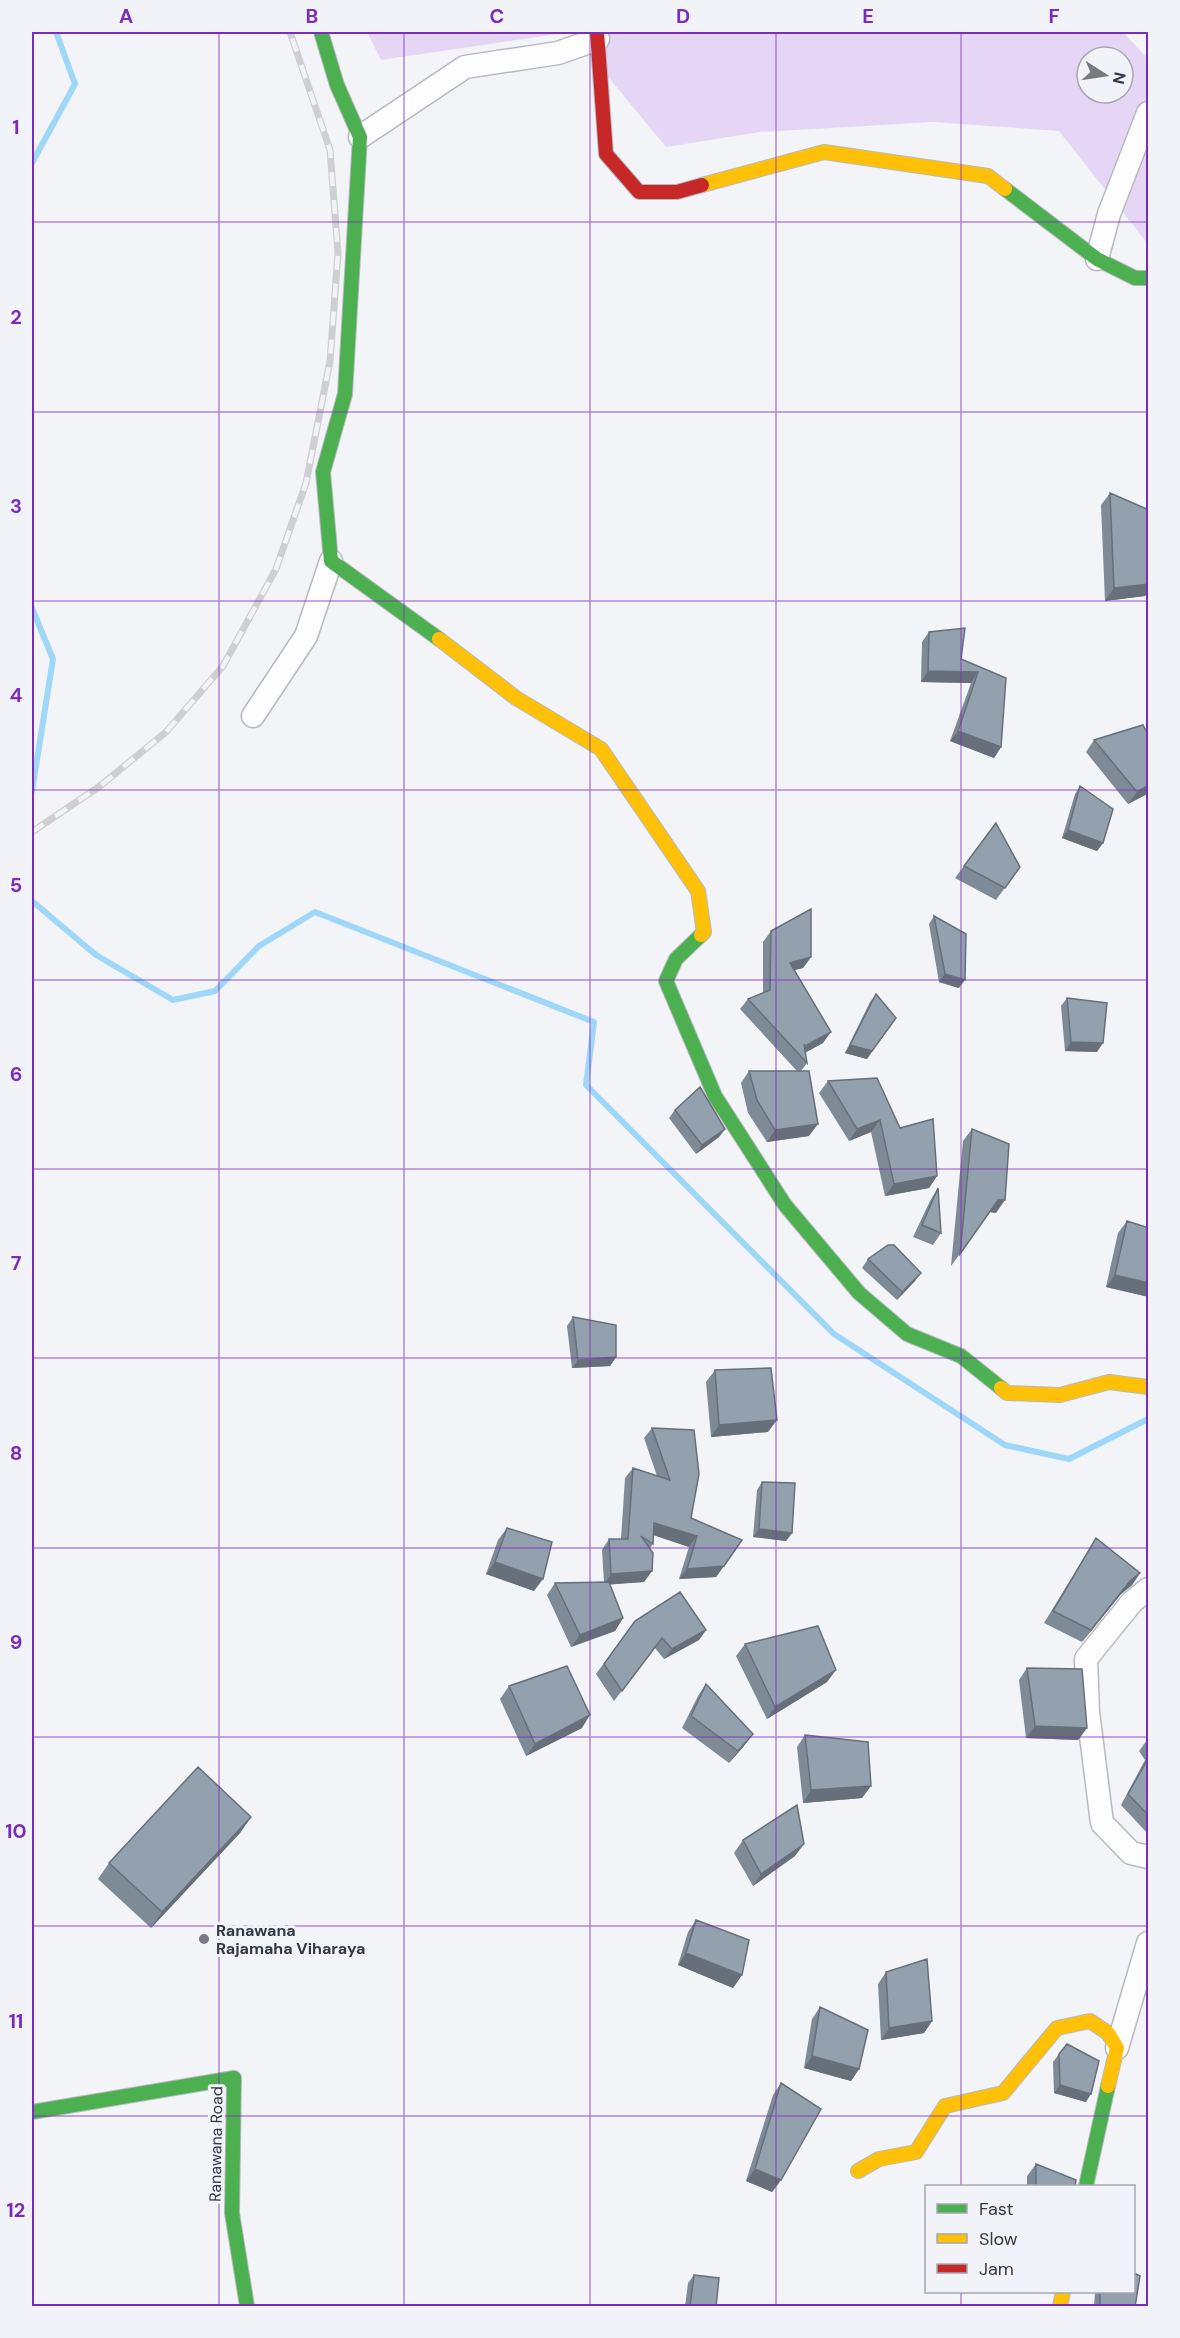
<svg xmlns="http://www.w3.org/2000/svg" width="1180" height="2338" viewBox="0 0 1180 2338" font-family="'DM Sans',sans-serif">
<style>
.green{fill:#e5d6f6;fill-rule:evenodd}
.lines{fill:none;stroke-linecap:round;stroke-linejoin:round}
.stream{stroke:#9fd7f8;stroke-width:6}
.street-casing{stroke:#b7b9c0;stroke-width:25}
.fast-casing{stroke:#b7b9c0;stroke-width:16}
.slow-casing{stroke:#b7b9c0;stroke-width:16}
.jam-casing{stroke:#b7b9c0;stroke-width:16}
.street{stroke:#fdfdfe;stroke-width:22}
.fast{stroke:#4caf50;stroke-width:14}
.slow{stroke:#ffc107;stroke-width:14}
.jam{stroke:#c62828;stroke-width:14}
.rail-casing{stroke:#cfcfd1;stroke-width:7}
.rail{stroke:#f1f3f9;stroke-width:4.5;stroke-dasharray:14;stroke-linecap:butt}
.wall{fill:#7e8a96}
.shaded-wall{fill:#67707a}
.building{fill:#93a0ae;stroke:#67707a;stroke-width:1.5}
.grid{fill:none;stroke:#7b2cbf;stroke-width:1.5;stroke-opacity:0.55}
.poi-dot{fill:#777a82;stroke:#f1f3f9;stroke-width:2}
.labels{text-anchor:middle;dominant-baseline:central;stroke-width:6;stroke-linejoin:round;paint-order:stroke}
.poi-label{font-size:16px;font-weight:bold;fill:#343843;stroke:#f1f3f9;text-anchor:start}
.street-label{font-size:16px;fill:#343843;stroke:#f1f3f9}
.neatline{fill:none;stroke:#7b2cbf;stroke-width:2}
.grid-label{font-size:20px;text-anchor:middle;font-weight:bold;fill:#7b2cbf}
</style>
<rect width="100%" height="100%" fill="#f3f4f7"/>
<path class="green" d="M367,32h756l25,27v185l-89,-113 -126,-9 -173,10 -94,15 -95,-115 -190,28zM1087,57h36v36h-36z"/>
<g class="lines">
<path class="stream" d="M32,163l43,-79 -19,-52
M32,608l21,51 -21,132
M32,901l64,54 77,45 42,-9 44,-45 56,-34 279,110 -8,63 248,249 171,111 64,14 79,-40"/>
<defs>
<path id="street" d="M360,137l105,-70 93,-14 40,-14
M1097,259l12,-45 39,-101
M253,716l53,-80 25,-75
M1148,1589l-16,13 -46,57 2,53 14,111 29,30 17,4
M1117,2048l31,-105"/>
<path id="fast" d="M321,32l16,53 23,52 -15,257 -22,78 8,89 108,78
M1005,189l92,70 38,19h13
M701,935l-25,24 -10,22 49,115 70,109 74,88 48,41 54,22 40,32
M32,2112l202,-34 -2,135 15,93
M1086,2186l22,-100"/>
<path id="slow" d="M702,185l122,-33 164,24 17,13
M439,639l77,59 85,51 97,142 6,41 -3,3
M1001,1388l6,5 53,2 49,-13 39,5
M858,2171l21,-12 37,-7 29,-46 58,-13 54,-65 33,-7 18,12 9,15 -9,38
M1060,2306l3,-14"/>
<path id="jam" d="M597,32l9,122 33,38h38l25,-7"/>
</defs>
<use href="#street" class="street-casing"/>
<use href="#fast" class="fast-casing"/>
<use href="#slow" class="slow-casing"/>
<use href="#jam" class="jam-casing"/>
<use href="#street" class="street"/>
<use href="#fast" class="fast"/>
<use href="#slow" class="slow"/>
<use href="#jam" class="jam"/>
<defs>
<path id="rail" d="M32,832l68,-46 66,-54 57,-66 53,-97 30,-86 24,-122 8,-108 -8,-103 -40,-118"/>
</defs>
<use href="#rail" class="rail-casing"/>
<use href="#rail" class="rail"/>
</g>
<path class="wall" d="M1110,493l39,17v81l-4,5 -40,5 -4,-96z
M929,632l32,27 45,19 -5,69 -7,11 -44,-17 21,-58 -50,-1 1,-40z
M1149,736v57l-21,11 -42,-52 8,-12z
M1080,786l23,57 -6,8 -35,-13 13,-44z
M964,866l56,1 -24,33 -41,-22z
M934,916l25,72 -20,-6 -10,-58z
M771,931l40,26 -8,11 -9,2 29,73 -18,10 2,10 -6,8 8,65 -42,6 -19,-29 -7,-30 8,-12h48l-57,-62 8,-10 15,-6v-51z
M876,994l20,24 -29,41 -22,-6 25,-51z
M1067,998l30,54 -32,-1 -4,-45z
M828,1081l72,47 37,48 -8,12 -44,8 -14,-64 -22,9 -30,-48z
M675,1110l50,19 -6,8 -23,17 -27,-36z
M972,1129l24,84 -6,-1 -39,54 12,-125z
M938,1188l3,45 -8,12 -20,-8 17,-36z
M1127,1221l22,7v69l-43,-10 12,-54z
M868,1259l47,22 -18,19 -35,-32z
M573,1317l43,40 -6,9 -38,2 -5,-42z
M715,1370l53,62 -57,5 -5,-55z
M652,1428l39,90 51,22 -26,37 -37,2 10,-32 -35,-12 -1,9 -3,4 2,23 -8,11 -34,2 13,34 -8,13 -44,16 -24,-52 8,-12 49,-1 -2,-32 7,-11h12l4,-61 8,-10 24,8 -13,-38z
M762,1482l30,51 -6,8 -33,-4 4,-47z
M507,1528l27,63 -48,-17 12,-34z
M1096,1538l44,35 -8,12 -11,9 -39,48 -38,-19 44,-72z
M635,1621l71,9 -7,10 -35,19 -9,-11 -41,53 -18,-27z
M745,1644l82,38 -60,37 -31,-63z
M1027,1668l60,60 -9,12 -52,-2 -7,-58z
M706,1684l38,62 -15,17 -47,-35 16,-32z
M509,1686l73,42 -56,28 -26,-57z
M805,1735l57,63 -59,5 -6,-56z
M1147,1740h2v95l-28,-30 24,-45 -6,-9z
M251,1817l-11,16 -89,95 -53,-49 11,-16z
M743,1840l52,16 -42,30 -19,-33z
M696,1920l46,55 -9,13 -55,-23 10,-33z
M886,1972l46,49 -8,12 -43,7 -3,-56z
M820,2007l39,62 -8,12 -47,-13 8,-49z
M1059,2054l27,48 -32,-9 -1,-31z
M781,2083v97l-9,12 -26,-11 27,-86z
M1036,2164l39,23h-48v-11z
M694,2275l22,32h-31l3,-24z
M1095,2292h39l1,15h-41z"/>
<path class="shaded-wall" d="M1149,584v7l-4,5 -40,5 9,-13z
M928,671l50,1 -7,11 -50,-1z
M958,731l43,16 -7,11 -44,-17z
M1149,785v8l-21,11 9,-12z
M1068,830l35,13 -6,8 -35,-13z
M811,957l-8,11 -21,5 8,-10z
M945,974l20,6 -6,8 -20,-6z
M831,1032l-8,11 -23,12 -1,-1 6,-8z
M1071,1042l32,1 -6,9 -32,-1z
M850,1045l22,6 -5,8 -22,-6z
M880,1120l-9,12 -22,9 8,-12z
M818,1124l-9,12 -42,6 8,-12z
M725,1129l-6,8 -23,17 6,-9z
M937,1176l-8,12 -44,8 9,-12z
M998,1200h7l-9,13 -6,-1 -39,54z
M921,1273l-6,8 -18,19 5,-8z
M1115,1275l34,8v14l-43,-10z
M616,1357l-6,9 -38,2 6,-8z
M777,1420l-9,12 -57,5 8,-12z
M654,1523l43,13 -8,11 -42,-14z
M759,1529l33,4 -6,8 -33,-4z
M495,1562l48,17 -9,12 -48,-17z
M724,1566l-8,11 -37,2 8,-10z
M652,1571l-8,11 -40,3 7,-11z
M1140,1573l-8,12 -11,9 -39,48 9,-12 39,-49z
M623,1618l-8,13 -44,16 9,-12z
M706,1630l-7,10 -35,19 8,-10z
M836,1670l-9,12 -60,37 8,-12z
M590,1715l-8,13 -56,28 9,-12z
M1035,1726l52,2 -9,12 -52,-2z
M753,1734l-9,12 -15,17 9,-12z
M871,1786l-9,12 -59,5 8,-13z
M251,1817l-11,16 -89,95 11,-16z
M804,1844l-9,12 -42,30 8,-12z
M686,1953l56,22 -9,13 -55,-23z
M932,2021l-8,12 -43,7 8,-12z
M812,2056l47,13 -8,12 -47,-13z
M1060,2085l31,9 -5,8 -32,-9z
M755,2169l26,11 -9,12 -26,-11z"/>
<path class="building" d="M1110,493l39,17v74l-35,4z
M965,628l-4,31 45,19 -5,69 -43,-16 20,-59 -50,-1 1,-39z
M1143,725l6,11v49l-12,7 -43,-52z
M1080,786l33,23 -10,34 -35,-13z
M996,823l24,44 -15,21 -41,-22z
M811,909v48l-21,6 41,69 -26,14 -1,-2 3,19 -59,-64 22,-9 1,-59z
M934,916l32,18 -1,46 -20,-6z
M876,994l20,24 -24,33 -22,-6z
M1067,998l40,5 -4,40 -32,-1z
M749,1071h60l9,53 -43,6 -18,-30z
M877,1078l23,50 33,-9 4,57 -43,8 -14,-64 -23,9 -29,-48z
M700,1087l25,42 -23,16 -27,-35z
M972,1129l37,15 -4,56h-7l-38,54z
M938,1188l3,45 -19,-8z
M1127,1221l22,7v55l-34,-8z
M888,1245h6l27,28 -19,19 -34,-33z
M573,1317l43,8v32l-38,3z
M771,1368l6,52 -58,5 -4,-55z
M652,1428l42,2 5,44 -8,44 51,22 -18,26 -37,3 10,-33 -43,-13 -1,21 -12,-8 12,17 -1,18 -41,3 -2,-35h19l5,-71 37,12z
M762,1482l33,1 -3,50 -33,-4z
M507,1528l45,14 -9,37 -48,-17z
M1096,1538l44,35 -10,8 -39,49 -38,-19z
M609,1582l14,36 -43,17 -25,-52z
M680,1592l26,38 -34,19 -10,-11 -40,53 -18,-27 31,-43z
M818,1626l18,44 -61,37 -30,-63z
M567,1666l23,49 -55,29 -26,-58z
M1027,1668l55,1 5,59 -52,-2z
M706,1684l47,50 -15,17 -47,-35z
M805,1735l63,7 3,44 -60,4z
M1149,1757v59l-21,-22z
M198,1767l53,50 -89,95 -53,-49z
M797,1805l7,39 -43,30 -18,-34z
M696,1920l53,20 -7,35 -56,-22z
M927,1959l5,62 -43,7 -3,-56z
M820,2007l48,23 -9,39 -47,-13z
M1067,2044l32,17 -8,33 -31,-9 -1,-31z
M781,2083l40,26 -40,71 -26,-11z
M1036,2164l40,16 -1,7h-39z
M1134,2273l6,3 -5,31h-35v-15h34z
M694,2275l25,3 -3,29h-26z"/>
<path class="grid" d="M219,32v2274M404,32v2274M590,32v2274M776,32v2274M961,32v2154M32,222h1116M32,412h1116M32,601h1116M32,790h1116M32,980h1116M32,1169h1116M32,1358h1116M32,1548h1116M32,1737h1116M32,1926h1116M32,2116h1116M961,2292v14"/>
<circle class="poi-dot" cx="204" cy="1939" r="6"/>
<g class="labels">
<g class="poi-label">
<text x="216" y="1930">Ranawana<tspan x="216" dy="18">Rajamaha Viharaya</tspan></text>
</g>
<g class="street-label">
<text transform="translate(216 2144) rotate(-89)">Ranawana Road</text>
</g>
</g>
<rect width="1180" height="2338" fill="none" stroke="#f1f3f9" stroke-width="66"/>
<rect x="925" y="2185" width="210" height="108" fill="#f1f3f9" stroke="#a5a8b0" stroke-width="1.5"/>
<rect x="937" y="2204" width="30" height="9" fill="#4caf50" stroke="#a5a8b0" stroke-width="1.5"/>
<text x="979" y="2215" font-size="18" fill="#343843">Fast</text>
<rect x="937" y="2234" width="30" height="9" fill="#ffc107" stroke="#a5a8b0" stroke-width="1.5"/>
<text x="979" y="2245" font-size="18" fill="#343843">Slow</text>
<rect x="937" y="2264" width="30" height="9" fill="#c62828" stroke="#a5a8b0" stroke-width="1.5"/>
<text x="979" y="2275" font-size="18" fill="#343843">Jam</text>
<g transform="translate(1105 75) rotate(102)"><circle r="28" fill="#f1f3f9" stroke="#a5a8b0" stroke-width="1.5"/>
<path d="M0-4.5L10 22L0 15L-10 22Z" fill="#777a82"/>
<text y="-9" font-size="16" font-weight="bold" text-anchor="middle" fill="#343843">N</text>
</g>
<rect x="33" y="33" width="1114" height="2272" class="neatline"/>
<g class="grid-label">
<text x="126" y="23">A</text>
<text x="312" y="23">B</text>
<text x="497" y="23">C</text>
<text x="683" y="23">D</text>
<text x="868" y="23">E</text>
<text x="1054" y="23">F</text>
<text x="16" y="134">1</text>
<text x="16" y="324">2</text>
<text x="16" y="513">3</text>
<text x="16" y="702">4</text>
<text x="16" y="892">5</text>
<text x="16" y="1081">6</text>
<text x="16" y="1270">7</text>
<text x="16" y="1460">8</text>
<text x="16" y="1649">9</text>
<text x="16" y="1838">10</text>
<text x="16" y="2028">11</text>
<text x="16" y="2217">12</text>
</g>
</svg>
